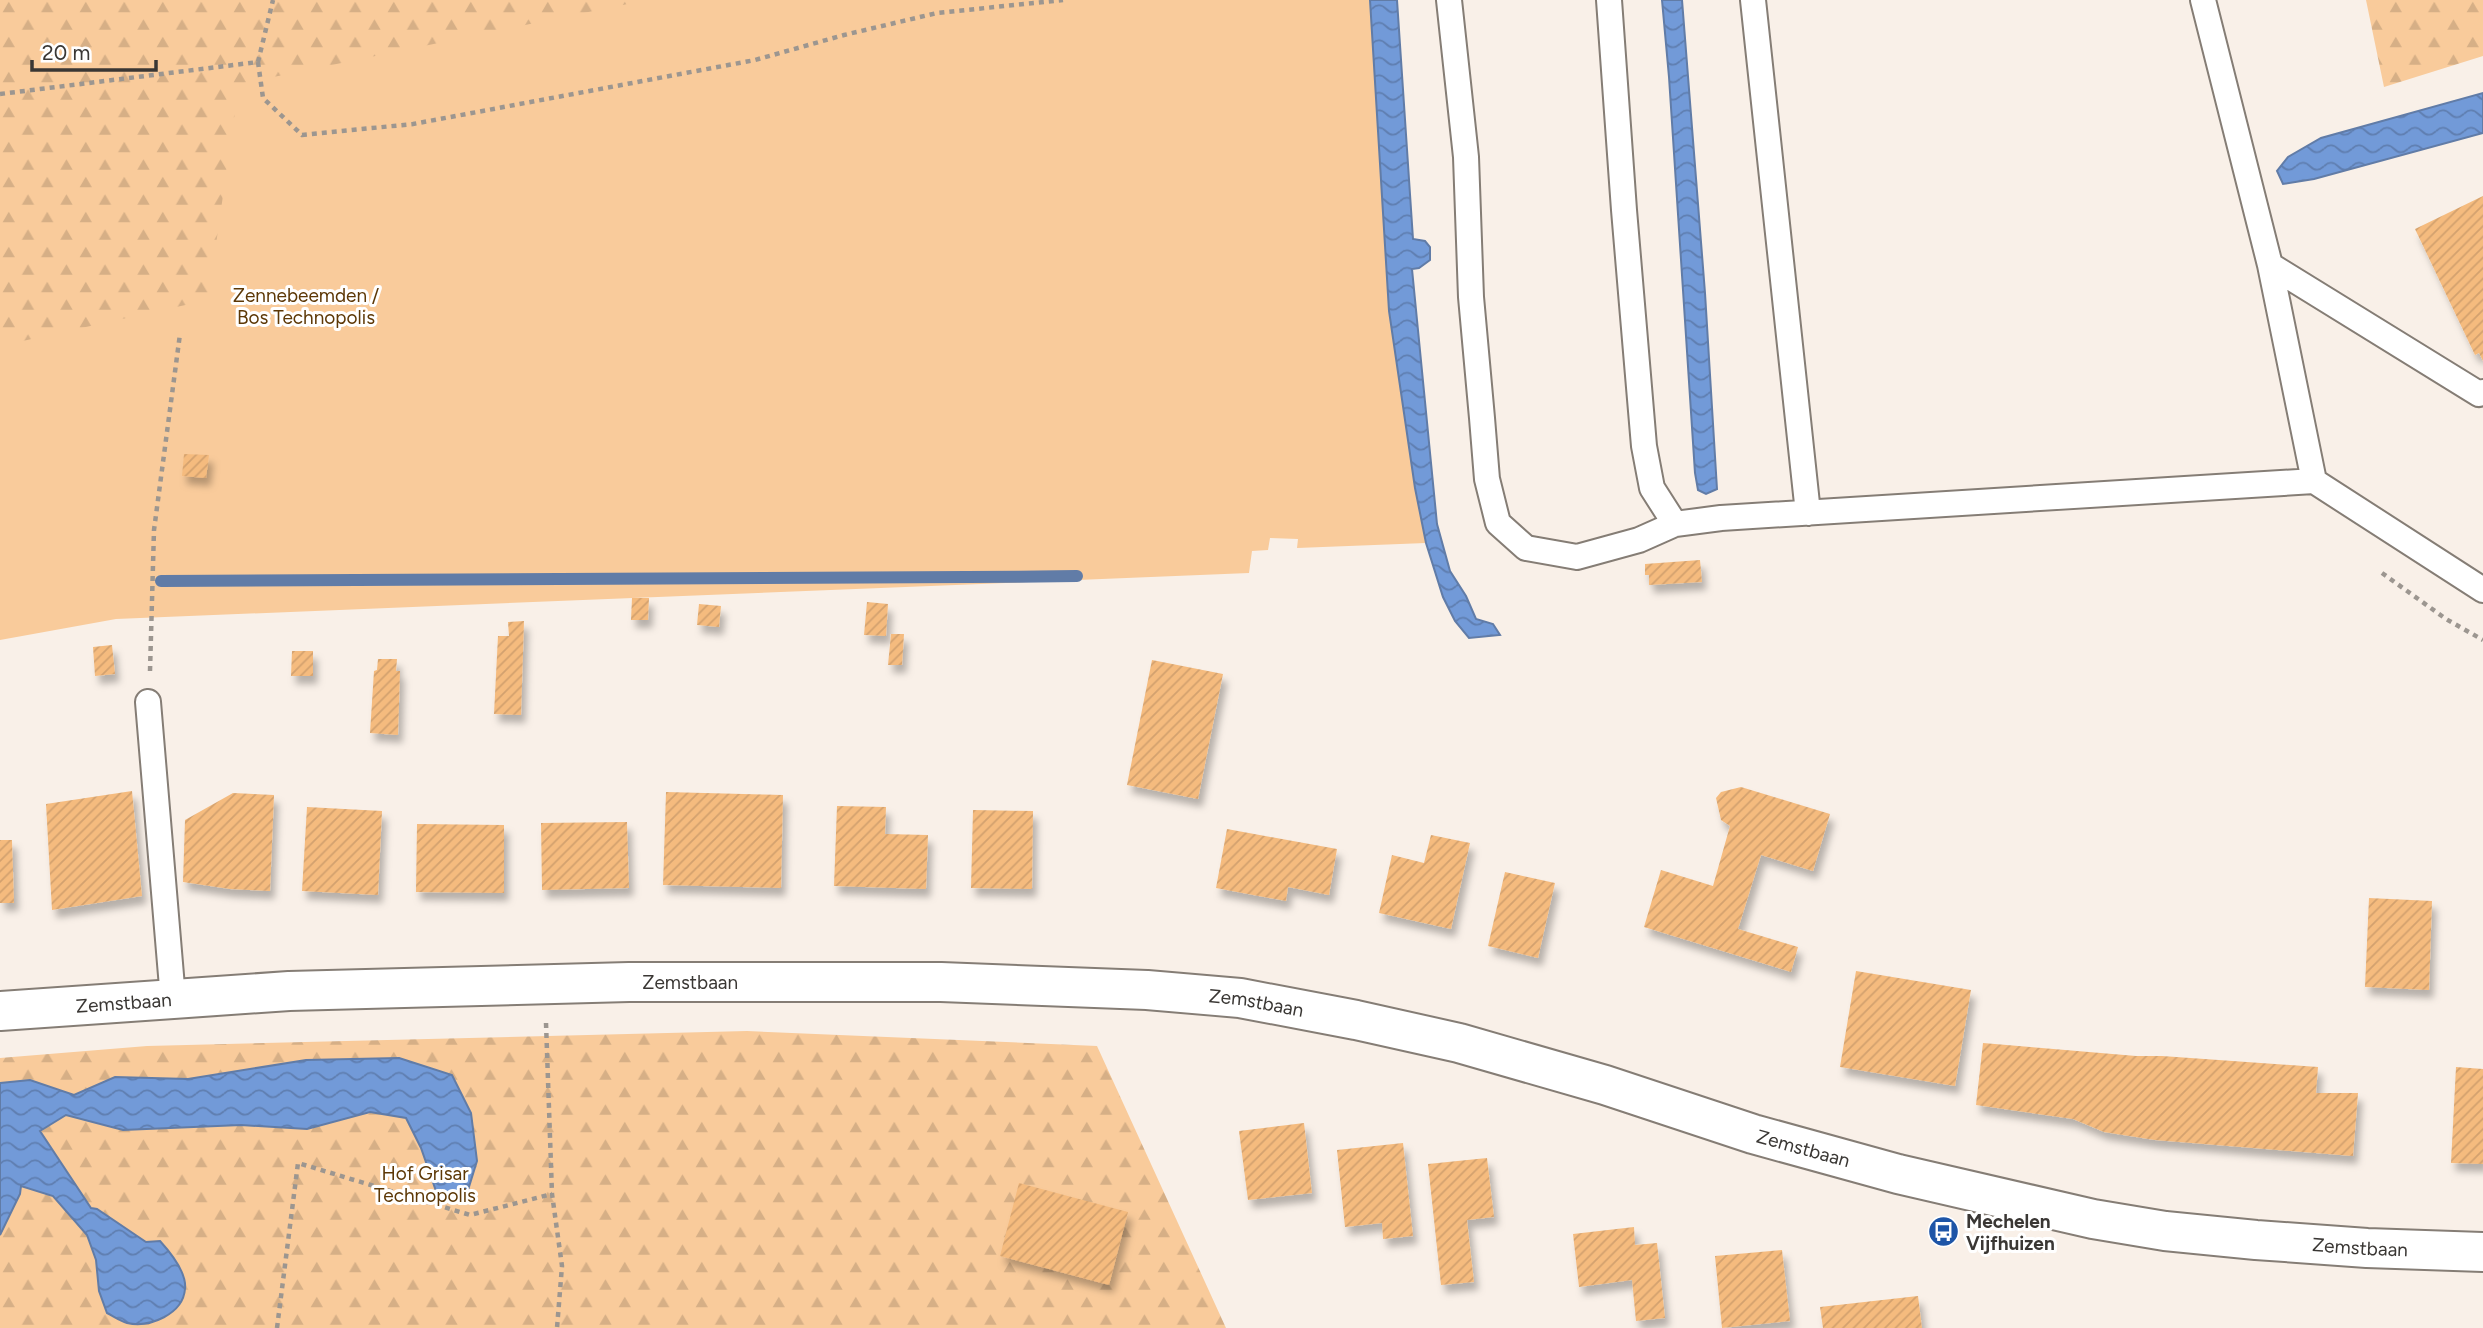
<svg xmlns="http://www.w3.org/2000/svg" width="2483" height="1328" viewBox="0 0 2483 1328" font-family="Figtree,sans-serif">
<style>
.green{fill:#f9cb9b}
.forest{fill:url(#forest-firs)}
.water{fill:url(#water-waves);stroke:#617ca7;stroke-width:2}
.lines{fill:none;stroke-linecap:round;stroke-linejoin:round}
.stream{stroke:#617ca7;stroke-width:12}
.building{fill:url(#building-hatch);filter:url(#shadow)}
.service-casing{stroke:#857d75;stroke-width:28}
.tertiary-casing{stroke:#857d75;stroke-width:42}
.path{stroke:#9c9690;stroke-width:4.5;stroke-dasharray:5 5;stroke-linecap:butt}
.service{stroke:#fff;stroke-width:24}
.tertiary{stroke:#fff;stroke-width:38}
.labels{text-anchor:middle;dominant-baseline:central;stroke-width:6;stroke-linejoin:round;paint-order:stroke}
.park-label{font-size:19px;fill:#5d3806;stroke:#fff}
.street-label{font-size:19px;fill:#3a3734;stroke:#fff}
.poi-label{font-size:19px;font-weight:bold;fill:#3a3734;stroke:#fff;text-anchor:start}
</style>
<defs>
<pattern id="forest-firs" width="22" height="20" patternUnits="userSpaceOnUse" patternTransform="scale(1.75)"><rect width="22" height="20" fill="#f9cb9b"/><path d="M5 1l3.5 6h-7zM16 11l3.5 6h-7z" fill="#d6af86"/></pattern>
<pattern id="water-waves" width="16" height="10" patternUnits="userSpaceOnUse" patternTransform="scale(1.75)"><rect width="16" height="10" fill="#729ad8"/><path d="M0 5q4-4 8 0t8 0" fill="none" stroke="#5f7eb0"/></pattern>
<pattern id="building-hatch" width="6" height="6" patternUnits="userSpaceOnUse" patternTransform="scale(1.75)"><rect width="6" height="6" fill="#f5bb7e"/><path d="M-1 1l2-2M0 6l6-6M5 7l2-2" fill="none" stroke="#d3a16e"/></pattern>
<filter id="shadow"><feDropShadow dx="4.5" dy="8" stdDeviation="3.5" flood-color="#0004"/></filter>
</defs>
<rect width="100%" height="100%" fill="#f9f0e8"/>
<path class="green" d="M0,0h1370l19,311 26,177 11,55 -129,5 1,-9 -28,-1 -2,12 -16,1 -3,22 -1133,46 -116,21z"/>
<path class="forest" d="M0,0h647l-408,84 -31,216 -208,46z
M2366,0h117v56l-99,31z
M747,1031l350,15 129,282h-1226v-270l147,-12z"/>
<path class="water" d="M1370,0h27l16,239 12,2 5,6v13l-11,8 -7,1 25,255 13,47 16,25 10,23 17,5 7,11 -31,3 -14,-17 -12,-24 -17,-54 -11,-55 -26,-177z
M1662,0h20l23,293 12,196 -11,5 -8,-4 -3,-17 -26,-396z
M2483,93v40l-169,46 -31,5 -6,-13 11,-14 33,-19z
M399,1058l53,17 19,38 6,48 -9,29 -31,4 -16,-46 -15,-30 -36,-6 -63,17 -66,-4 -118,5 -57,-15 -26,16 51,77 6,1 49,33 14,-1c10,11 27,31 25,48 -2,25 -35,39 -58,34 -7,-2 -14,-7 -20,-10l-8,-22 -3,-31 -9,-25 -34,-39 -32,-10 -1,8 -20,41v-152l30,-3 44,15 41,-18 73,2 118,-19z"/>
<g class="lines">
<path class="stream" d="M161,581c306,-4 611,-1 916,-5"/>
</g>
<path class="building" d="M2483,196v165l-4,-8 -4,2 -60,-126z
M184,454l25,1 -3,23 -24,-2z
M1700,560l2,22 -53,3v-10h-4v-11z
M632,598h17l-1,22h-17z
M867,602l21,2 -2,32 -22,-1z
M699,604l22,2 -2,21 -22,-2z
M524,621l-3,94 -27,-1 4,-78h11l-1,-14z
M891,634h13l-2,31h-14z
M112,645l3,29 -20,2 -2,-29z
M292,651h21v25h-22z
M378,659h19l-1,12h4l-2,64 -28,-2 4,-62 3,-1z
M1152,660l71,14 -25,125 -71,-14z
M1741,787l89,27 -17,57 -52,-16 -23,74 60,18 -7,25 -147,-45 17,-57 52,16 17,-60 -9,-6 -5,-22 5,-6z
M132,791l10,105 -90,14 -6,-106z
M666,792l117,3 -2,93 -118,-3z
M233,793l41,2 -4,96 -40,-2 -47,-7 2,-62z
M837,806l49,1 -1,27 43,1 -2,54 -92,-3z
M307,807l75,4 -4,84 -76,-4z
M973,810l60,1 -1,78 -61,-1z
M627,822l2,66 -87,2 -1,-67z
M417,824l87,1v68l-88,-1z
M1227,829l110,20 -8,46 -41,-8 -2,14 -70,-13z
M1431,835l39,8 -19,86 -72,-16 13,-58 32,8z
M0,840h12l2,63h-14z
M1505,872l50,11 -17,75 -50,-12z
M2369,898l63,3 -3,89 -64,-3z
M1856,971l115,19 -16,96 -115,-19z
M1983,1043l153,13h26l156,11 -2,26h42l-5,63 -198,-16 -51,-8 -31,-13 -97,-14z
M2456,1067l27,2v95l-32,-1z
M1304,1123l8,70 -64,7 -9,-69z
M1403,1143l10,93 -30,3 -1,-16 -37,4 -8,-77z
M1487,1158l7,59 -27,3 7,62 -33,3 -13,-121z
M1019,1183l109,29 -19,73 -109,-29z
M1634,1227l1,18 22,-2 8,75 -29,3 -4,-41 -53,7 -6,-53z
M1782,1250l8,71 -68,7 -7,-72z
M1918,1296l4,32h-99l-3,-21z"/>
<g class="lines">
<defs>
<path id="service" d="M1449,0l17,157 5,140 11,121 5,61 11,44 28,25 51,9 62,-17 36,-16 46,-6 593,-37 169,109
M1609,0l15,210 20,236 8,42 23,36
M1753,0l55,513
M2203,0l67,265 44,216
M2270,265l209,129 4,-2
M148,702l25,297"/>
<g id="tertiary">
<path id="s1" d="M0,1011l289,-20 340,-9h312l206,8 93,8 116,22 103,23 146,42 148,49 145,40 195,45 72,12 91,9 111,8 116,4"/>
</g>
</defs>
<use href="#service" class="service-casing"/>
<use href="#tertiary" class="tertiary-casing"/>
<path class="path" d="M258,62l5,36 39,37 111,-11 342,-64 89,-25 93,-22 126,-13
M0,94l258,-32 15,-62
M2382,573l64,46 37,21
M150,671l4,-141 26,-196
M546,1023l6,171 10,72 -5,62
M277,1328l21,-165 172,52 82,-21"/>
<use href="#service" class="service"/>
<use href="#tertiary" class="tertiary"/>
</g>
<defs>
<symbol id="bus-disc" viewBox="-11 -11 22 22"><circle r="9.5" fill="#1e55a7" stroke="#fff"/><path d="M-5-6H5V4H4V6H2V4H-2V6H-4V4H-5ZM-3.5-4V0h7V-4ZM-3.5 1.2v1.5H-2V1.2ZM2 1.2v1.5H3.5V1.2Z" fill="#fff"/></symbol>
</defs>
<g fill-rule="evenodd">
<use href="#bus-disc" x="1926" y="1214" width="35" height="35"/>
</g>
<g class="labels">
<g class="park-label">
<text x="306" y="295">Zennebeemden /<tspan x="306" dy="22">Bos Technopolis</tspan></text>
<text x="425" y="1173">Hof Grisar<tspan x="425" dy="22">Technopolis</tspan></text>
</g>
<g class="street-label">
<text stroke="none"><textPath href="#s1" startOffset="691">Zemstbaan</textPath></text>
<text stroke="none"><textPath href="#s1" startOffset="124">Zemstbaan</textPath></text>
<text stroke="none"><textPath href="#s1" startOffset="1258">Zemstbaan</textPath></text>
<text stroke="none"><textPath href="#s1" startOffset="1825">Zemstbaan</textPath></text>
<text stroke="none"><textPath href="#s1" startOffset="2392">Zemstbaan</textPath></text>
</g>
<g class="poi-label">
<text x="1966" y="1221">Mechelen<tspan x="1966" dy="22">Vijfhuizen</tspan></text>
</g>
</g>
<path d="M32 60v10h124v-10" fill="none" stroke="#3a3734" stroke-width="3.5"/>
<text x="42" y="60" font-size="21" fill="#3a3734" stroke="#ffffff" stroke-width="5" paint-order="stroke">20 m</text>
</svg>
